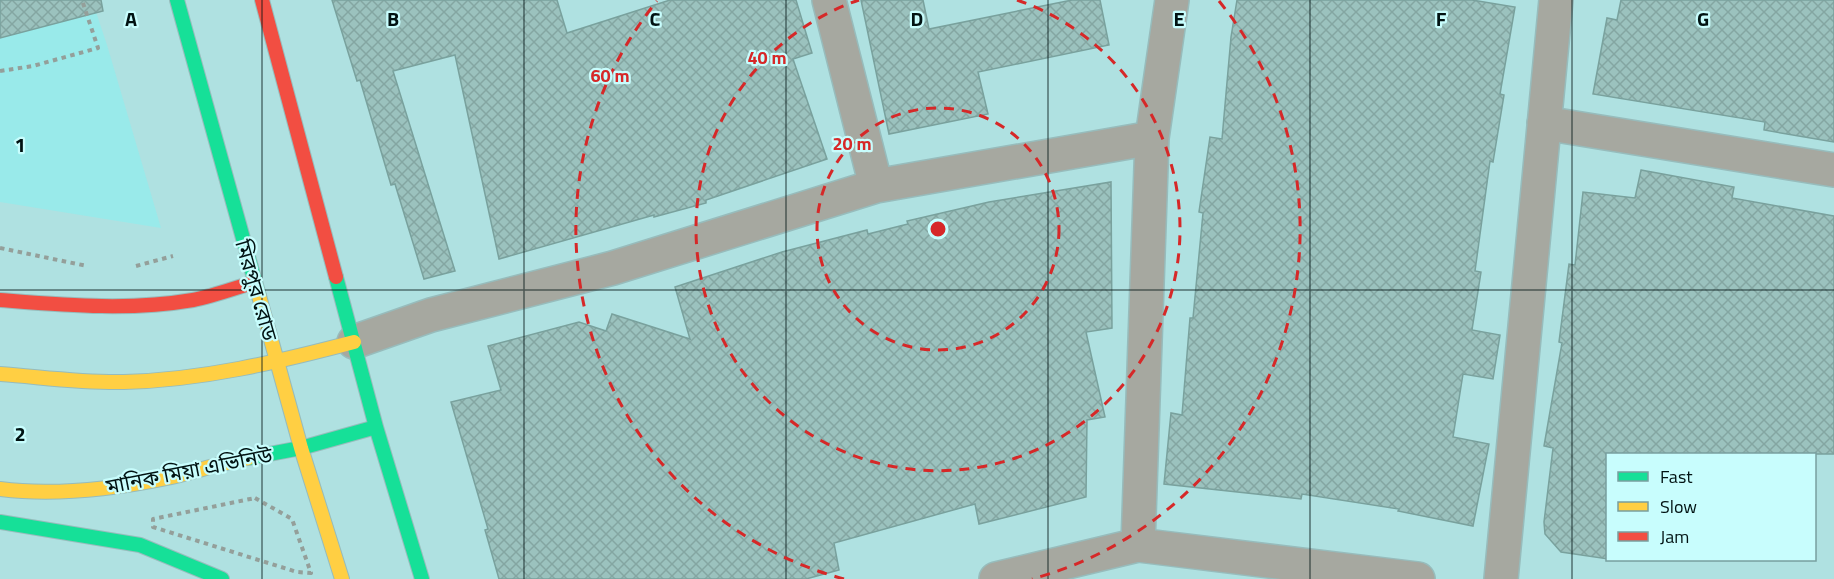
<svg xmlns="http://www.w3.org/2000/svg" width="1834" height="579" viewBox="0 0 1834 579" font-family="'Titillium Web','Noto Sans Bengali',sans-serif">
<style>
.built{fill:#99eaea}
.building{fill:url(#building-cross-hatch);stroke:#79a19d;stroke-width:1.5}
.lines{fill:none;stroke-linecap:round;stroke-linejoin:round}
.street-casing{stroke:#97bcbc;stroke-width:36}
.fast-casing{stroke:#97bcbc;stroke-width:16}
.slow-casing{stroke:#97bcbc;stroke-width:16}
.jam-casing{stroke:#97bcbc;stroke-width:16}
.path{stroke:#949f9a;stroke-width:4;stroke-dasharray:4.5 4.5;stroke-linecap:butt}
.street{stroke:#a6a8a0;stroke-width:33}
.fast{stroke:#16e098;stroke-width:14}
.slow{stroke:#ffcf43;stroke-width:14}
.jam{stroke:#f24e42;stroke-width:14}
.grid{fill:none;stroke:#011212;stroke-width:1.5;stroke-opacity:0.55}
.ring{fill:none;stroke:#d62828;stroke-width:3;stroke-dasharray:10 8}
.labels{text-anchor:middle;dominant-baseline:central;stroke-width:4.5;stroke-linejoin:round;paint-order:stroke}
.street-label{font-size:21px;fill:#011212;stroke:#c8fdfd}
.grid-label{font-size:20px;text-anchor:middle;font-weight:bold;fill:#011212;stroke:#c8fdfd;stroke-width:4.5;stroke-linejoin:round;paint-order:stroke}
.centre{fill:#d62828;stroke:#c8fdfd;stroke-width:3}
.ring-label{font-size:18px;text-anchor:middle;font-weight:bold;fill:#d62828;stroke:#c8fdfd;stroke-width:4.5;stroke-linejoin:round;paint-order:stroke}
</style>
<defs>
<pattern id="building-cross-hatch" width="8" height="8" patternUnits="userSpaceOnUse" patternTransform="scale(1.5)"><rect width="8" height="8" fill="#9bc2be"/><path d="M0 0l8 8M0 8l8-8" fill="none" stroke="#84a6a2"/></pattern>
</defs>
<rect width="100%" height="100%" fill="#afe1e1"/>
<path class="built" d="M92,0l15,45 54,183 -161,-26v-164z"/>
<path class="building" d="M0,0h101l2,11 -103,27z
M332,0h225l10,33 103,-33h126l16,53 -19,6 34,100 -121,41v3l-52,14v-2l-155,44 -44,-204 -62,16 62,200 -31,8 -29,-95 -4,1 -31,-105 -3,1z
M861,0h62l6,29 143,-29h28l9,45 -131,27 10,42 -99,20z
M1237,0h235l43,7 -15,87 4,1 -11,67 -3,-1 -15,110 6,1 -9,58 28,5 -7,44 -30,-5 -10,63 36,7 -16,82 -75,-15 1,-2 -97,-15 -1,5 -137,-15 7,-71 11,2 8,-97h3l10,-105 -4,-1 11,-75 12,2 9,-102z
M1621,0h213v142l-70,-12 1,-8 -172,-28 14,-76 10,2z
M1641,170l93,17 -2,11 102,18v238h-226v105l-47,-7 -16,-18 -1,-12 9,-74 -9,-2 18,-103 -3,-1 10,-78 6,1 8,-73 52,6z
M1111,182l1,146 -26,4 19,85 -18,3 -1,77 -107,27 -4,-20 -141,39 5,27 -33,9h-307l-14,-49 3,-1 -37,-127 50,-12 -13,-44 91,-24 27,9 6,-17 78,25 -15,-52 107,-35 85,-22 1,4 40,-10 -1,-3 82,-19z"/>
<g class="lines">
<defs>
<path id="street" d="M829,0l47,186
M1544,123l290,47
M354,342l77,-27 182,-47 263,-82 276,-48
M1138,545l14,-407 20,-138
M996,579l142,-34 280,34
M1501,579l55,-579"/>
<path id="fast" d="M177,0l82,296
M336,277l40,150 46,152
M248,458l53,-10 75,-21
M0,522l140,23 82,34"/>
<path id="slow" d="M259,296l42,152 41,131
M0,374c41,3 82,9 124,8 78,-2 154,-20 230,-40
M0,489c54,7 113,0 167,-11 27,-6 54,-15 81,-20"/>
<path id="jam" d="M262,0l74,277
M0,300c64,5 129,11 193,0 21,-4 42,-12 62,-18"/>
</defs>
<use href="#street" class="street-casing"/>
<use href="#fast" class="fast-casing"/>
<use href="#slow" class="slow-casing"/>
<use href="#jam" class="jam-casing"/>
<path class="path" d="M0,71l33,-5 65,-18 -16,-48
M0,248l87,18
M136,266l37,-10
M255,498l37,21 19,54 -14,-1 -144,-45v-8z"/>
<use href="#street" class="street"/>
<use href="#fast" class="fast"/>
<use href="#slow" class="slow"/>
<use href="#jam" class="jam"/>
</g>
<path class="grid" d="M262,0v579M524,0v579M786,0v579M1048,0v579M1310,0v579M1572,0v579M0,290h1834"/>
<g class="ring">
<circle cx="938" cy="229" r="121"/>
<path d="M1017 0A242 242 0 1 1 859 0"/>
<path d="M844 579A362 362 0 0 1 657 1M1219 1A362 362 0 0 1 1032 579"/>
</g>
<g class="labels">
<g class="street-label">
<text transform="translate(257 290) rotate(74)">মিরপুর রোড</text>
<text transform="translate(189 470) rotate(-11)">মানিক মিয়া এভিনিউ</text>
</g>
</g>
<g class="grid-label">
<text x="131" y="26">A</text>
<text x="393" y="26">B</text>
<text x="655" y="26">C</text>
<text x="917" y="26">D</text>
<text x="1179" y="26">E</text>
<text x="1441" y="26">F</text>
<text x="1703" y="26">G</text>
<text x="20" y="152">1</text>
<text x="20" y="441">2</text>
</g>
<circle cx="938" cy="229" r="9" class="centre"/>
<g class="ring-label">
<text x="767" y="64">40 m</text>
<text x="610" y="82">60 m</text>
<text x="852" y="150">20 m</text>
</g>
<rect x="1606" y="453" width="210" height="108" fill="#c8fdfd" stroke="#789f9f" stroke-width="1.5"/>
<rect x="1618" y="472" width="30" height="9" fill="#16e098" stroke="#789f9f" stroke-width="1.5"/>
<text x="1660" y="483" font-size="18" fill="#011212">Fast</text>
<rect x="1618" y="502" width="30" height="9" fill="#ffcf43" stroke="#789f9f" stroke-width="1.5"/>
<text x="1660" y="513" font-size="18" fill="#011212">Slow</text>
<rect x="1618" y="532" width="30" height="9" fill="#f24e42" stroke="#789f9f" stroke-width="1.5"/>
<text x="1660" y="543" font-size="18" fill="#011212">Jam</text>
</svg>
